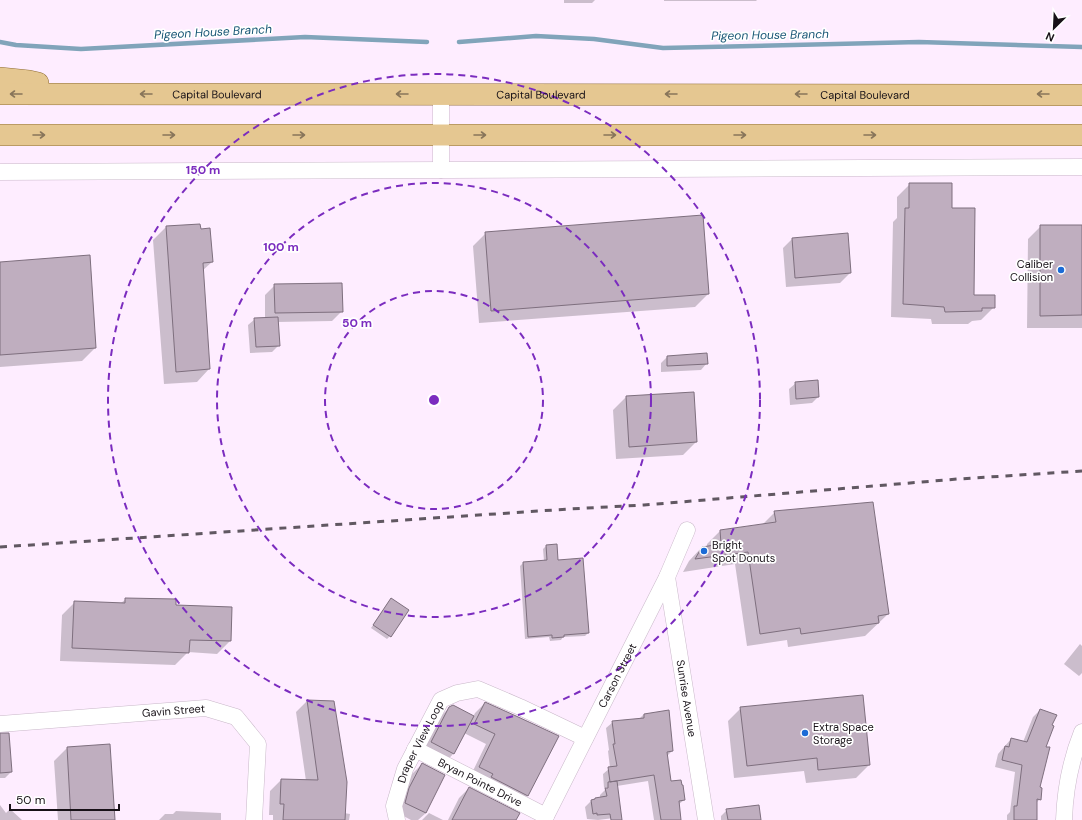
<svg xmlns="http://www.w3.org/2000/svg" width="1082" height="820" viewBox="0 0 1082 820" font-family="'DM Sans',sans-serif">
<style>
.shadow{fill:#0003}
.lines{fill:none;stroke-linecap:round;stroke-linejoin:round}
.stream{stroke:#81a4ba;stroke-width:4.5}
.building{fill:#bfaebf;stroke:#7e6f7e}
.minor-casing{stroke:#c9b8c9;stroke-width:17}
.major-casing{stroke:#916f37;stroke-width:22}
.minor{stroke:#fff;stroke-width:16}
.major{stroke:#e5c791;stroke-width:21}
.rail{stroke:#615862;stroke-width:3;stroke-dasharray:7 7;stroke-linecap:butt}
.oneway{stroke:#88755a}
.ring{fill:none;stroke:#7b2cbf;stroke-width:2;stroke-dasharray:7 5}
.poi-dot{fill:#1b6bd6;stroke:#fff;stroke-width:1.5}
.labels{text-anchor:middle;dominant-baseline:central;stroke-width:3.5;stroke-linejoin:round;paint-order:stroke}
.street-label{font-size:11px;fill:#171117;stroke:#fff}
.poi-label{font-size:11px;fill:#171117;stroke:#fff;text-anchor:start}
.water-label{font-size:12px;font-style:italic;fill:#195776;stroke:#fff}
.centre{fill:#7b2cbf;stroke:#fff;stroke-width:2}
.ring-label{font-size:12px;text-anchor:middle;font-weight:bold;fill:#7b2cbf;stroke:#fff;stroke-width:3.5;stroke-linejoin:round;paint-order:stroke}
</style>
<rect width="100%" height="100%" fill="#feedff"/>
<path class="shadow" d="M564,0h31l-3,3h-28z
M664,0h93l-1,1h-92z
M910,184l41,25 22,87 21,11 -13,13 -9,1 -4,3h-36l-1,-5 -40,-2 2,-95 4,-4v-21z
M1041,226h41v102h-55l1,-89z
M166,227l46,35 -10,9 7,98 -12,13 -33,2 -11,-144z
M486,233l222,61 -13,13 -216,16 -6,-77z
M792,239l58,34 -10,10 -54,4 -3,-39z
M0,263l95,85 -13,13 -82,6z
M275,285l67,26 -10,10 -55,1 2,23 -7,7 -22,1 -2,-28 7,-6 10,-1v-23z
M667,357l40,6 -6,7 -40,2v-9z
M796,383l22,14 -6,6 -22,2 -1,-16z
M626,397l70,45 -13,13 -67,4 -3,-49z
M775,512l113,102 -23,22 -77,11 -1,-7 -40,6 -12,-82 -52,8 6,-11 13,-14h5v-3l13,-13 42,-6z
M546,546l42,87 -3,3 -22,1 -2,3 -11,1 -1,-4 -24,2 -5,-73 3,-3 21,-2 -1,-12z
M126,599l49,7 55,35 -13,13 -29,-2 -13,13 -115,-4 2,-46 13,-13 46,1z
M391,599l-1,37 -3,3 -16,-11z
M1080,644l2,2v27l-3,3 -15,-12z
M307,701l37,112 6,1 -1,6h-76v-5h-4l1,-24 11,-11 25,1 -10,-69z
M485,703l42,93 -9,9 -48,-28 16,-33 -22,-11 -11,21 -9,10 -22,-12 17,-34 10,-10 24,9 2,-4z
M741,708l128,57 -13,13 -50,5 -2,-12 -70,7 -6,-57z
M1040,710l11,16 -6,21 -7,41 2,11 -4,4v17h-29v-5l3,-3 5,-40 -20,-5 3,-13 13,-15 12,3 10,-25z
M644,714l28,37 -5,5 3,27 14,17 -6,5 2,15h-26l-6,-39 -31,5 -3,32 -16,2 -11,-1 -2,-12 6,-6 4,-2 5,-1v-3l8,-8 -4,1 -1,-14 7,-6 -2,-17 1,-1 -3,-22 7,-6 26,-3z
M0,747l11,25 -6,6h-5z
M67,748l47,72h-56l-4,-59z
M422,764l4,49 -8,7h-7l-15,-8 4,-14 12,-24z
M469,788l46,32h-67l11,-22z
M0,805l6,8 4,-4 12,11h-22z
M727,810l33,10h-39v-4z
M176,811l45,2v7h-62l6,-6h8z
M429,813l14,7h-21z"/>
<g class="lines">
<path class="stream" d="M0,42l16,3 65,4 224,-12 122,5
M459,42l77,-6 58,3 69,9 256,-6 163,5"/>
</g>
<path class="building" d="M909,183h43v25h23l-1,87h21v13h-13v3l-37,1 -1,-5 -41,-3 2,-96h4z
M703,215l6,79 -218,17 -6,-79z
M200,224l1,5 9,-1 3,34 -10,1 7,106 -34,3 -10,-146z
M1040,225h42v90l-42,1z
M848,233l3,40 -56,5 -3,-40z
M90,255l6,93 -96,7v-93z
M342,283l1,29 -68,1 -1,-29z
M278,317l2,29 -24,1 -2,-29z
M707,353l1,11 -41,2v-10z
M818,380l1,17 -23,2 -1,-17z
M694,392l3,50 -68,5 -3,-51z
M873,502l16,112 -11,2 1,7 -78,11 -1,-6 -40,6 -12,-82 -53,7 7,-12 19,-3 -1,-14 56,-8 -2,-11z
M557,544l1,16 25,-2 6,75 -25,2v2l-12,1v-3l-24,2 -5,-75 24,-2 -1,-15z
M125,598l51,1v6l56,2 -1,34 -41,-1 -1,13 -117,-5 2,-47 51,2z
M391,598l18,12 -18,27 -18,-12z
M863,695l7,70 -52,5 -1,-12 -70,8 -7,-59z
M307,700l27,1 13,81 -2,38h-62l1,-16h-4l1,-25 37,1z
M485,702l31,14 43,20 -31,60 -37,-19 2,-3 -14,-7 16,-33 -21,-10z
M453,705l21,11 -20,38 -23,-12 18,-35z
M1040,709l17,6 -5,10 2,1 -8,21h4l-10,40 2,1 -1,12 -4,-1v21h-23v-14h3l5,-41 -20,-5 3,-14 4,1 2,-9 16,4z
M669,710l4,41 -6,1 4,29 10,-1 1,5h1l2,15 -6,1 2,19h-20l-7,-45 -44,7 -2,-15 9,-1 -4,-22h2l-3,-23 32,-3v-4z
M0,733h9l3,39 -12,1z
M110,744l5,76h-44l-4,-73z
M422,763l23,12 -19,38 -21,-10 4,-15z
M617,781l5,39h-11l-1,-6 -13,1v-2l-4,1 -2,-14 4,-1v-1l12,-2 -2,-8h3v-6z
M469,787l51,26 -4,7h-64z
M759,805l2,15h-33l-2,-11z"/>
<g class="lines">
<defs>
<g id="minor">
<path d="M441,94v76"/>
<path d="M0,172l1082,-5"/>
<path id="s1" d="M667,577l39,243"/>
<path id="s2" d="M0,724l206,-16 30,9 22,27 -4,76"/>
<path id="s3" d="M415,749l131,67"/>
<path id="s4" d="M397,820l-3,-14 11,-37 36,-69 16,-7 21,-4 42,18 65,31"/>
<path id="s5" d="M544,820l123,-243 20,-47"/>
<path d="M1064,820c1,-32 6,-58 18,-88"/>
</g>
<g id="major">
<path d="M0,78l29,3 9,2"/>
<path id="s6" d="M0,94l1082,1"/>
<path d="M0,135h1082"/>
</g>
</defs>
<use href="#minor" class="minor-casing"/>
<use href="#major" class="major-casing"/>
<use href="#minor" class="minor"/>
<use href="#major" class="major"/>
<path class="rail" d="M0,547l569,-38 75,-4 314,-26 124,-8"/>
</g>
<defs><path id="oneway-shaft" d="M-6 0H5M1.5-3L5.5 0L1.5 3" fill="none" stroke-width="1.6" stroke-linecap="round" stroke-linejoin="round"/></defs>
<g class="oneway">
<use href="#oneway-shaft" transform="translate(16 94) rotate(-180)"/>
<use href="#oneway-shaft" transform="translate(146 94) rotate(-180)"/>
<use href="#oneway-shaft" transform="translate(402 94) rotate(-180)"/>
<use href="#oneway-shaft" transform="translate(671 94) rotate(-180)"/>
<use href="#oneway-shaft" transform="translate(801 94) rotate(-180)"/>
<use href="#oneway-shaft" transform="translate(1043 94) rotate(-180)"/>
<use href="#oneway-shaft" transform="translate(39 135)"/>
<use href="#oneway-shaft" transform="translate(169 135)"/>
<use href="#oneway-shaft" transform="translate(299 135)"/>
<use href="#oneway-shaft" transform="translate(480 135)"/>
<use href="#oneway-shaft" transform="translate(610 135)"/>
<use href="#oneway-shaft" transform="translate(740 135)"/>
<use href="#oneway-shaft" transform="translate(870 135)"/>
</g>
<g class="ring">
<circle cx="434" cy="400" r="109"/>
<circle cx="434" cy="400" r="217"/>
<circle cx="434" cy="400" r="326"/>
</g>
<g class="poi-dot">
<circle cx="1061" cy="270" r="4"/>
<circle cx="704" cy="551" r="4"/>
<circle cx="805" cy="733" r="4"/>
</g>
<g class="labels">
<g class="street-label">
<text stroke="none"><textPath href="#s6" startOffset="217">Capital Boulevard</textPath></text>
<text stroke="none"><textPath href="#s6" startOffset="541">Capital Boulevard</textPath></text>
<text stroke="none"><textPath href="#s6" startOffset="865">Capital Boulevard</textPath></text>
<text stroke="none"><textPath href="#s5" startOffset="162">Carson Street</textPath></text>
<text stroke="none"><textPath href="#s1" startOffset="123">Sunrise Avenue</textPath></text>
<text stroke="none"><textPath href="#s2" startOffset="174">Gavin Street</textPath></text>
<text stroke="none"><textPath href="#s4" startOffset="84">Draper View Loop</textPath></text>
<text stroke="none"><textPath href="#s3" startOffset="73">Bryan Pointe Drive</textPath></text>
</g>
<g class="poi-label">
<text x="1053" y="264" text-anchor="end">Caliber<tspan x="1053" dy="13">Collision</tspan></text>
<text x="712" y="545">Bright<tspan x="712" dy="13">Spot Donuts</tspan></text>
<text x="813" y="727">Extra Space<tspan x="813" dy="13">Storage</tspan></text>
</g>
<g class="water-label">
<text transform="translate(213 32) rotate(-3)">Pigeon House Branch</text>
<text transform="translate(770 35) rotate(-1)">Pigeon House Branch</text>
</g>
</g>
<circle cx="434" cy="400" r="6" class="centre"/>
<g class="ring-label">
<text x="203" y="174">150 m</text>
<text x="281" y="251">100 m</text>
<text x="357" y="327">50 m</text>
</g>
<g transform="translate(1054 28) rotate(204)" stroke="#ffffff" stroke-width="3" paint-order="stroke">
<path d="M0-3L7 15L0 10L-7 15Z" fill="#171117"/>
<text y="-6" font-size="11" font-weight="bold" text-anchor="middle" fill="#171117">N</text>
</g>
<path d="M10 804v6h109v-6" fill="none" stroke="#171117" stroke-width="2"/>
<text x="16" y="804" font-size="12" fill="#171117" stroke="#ffffff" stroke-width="3" paint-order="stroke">50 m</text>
</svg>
